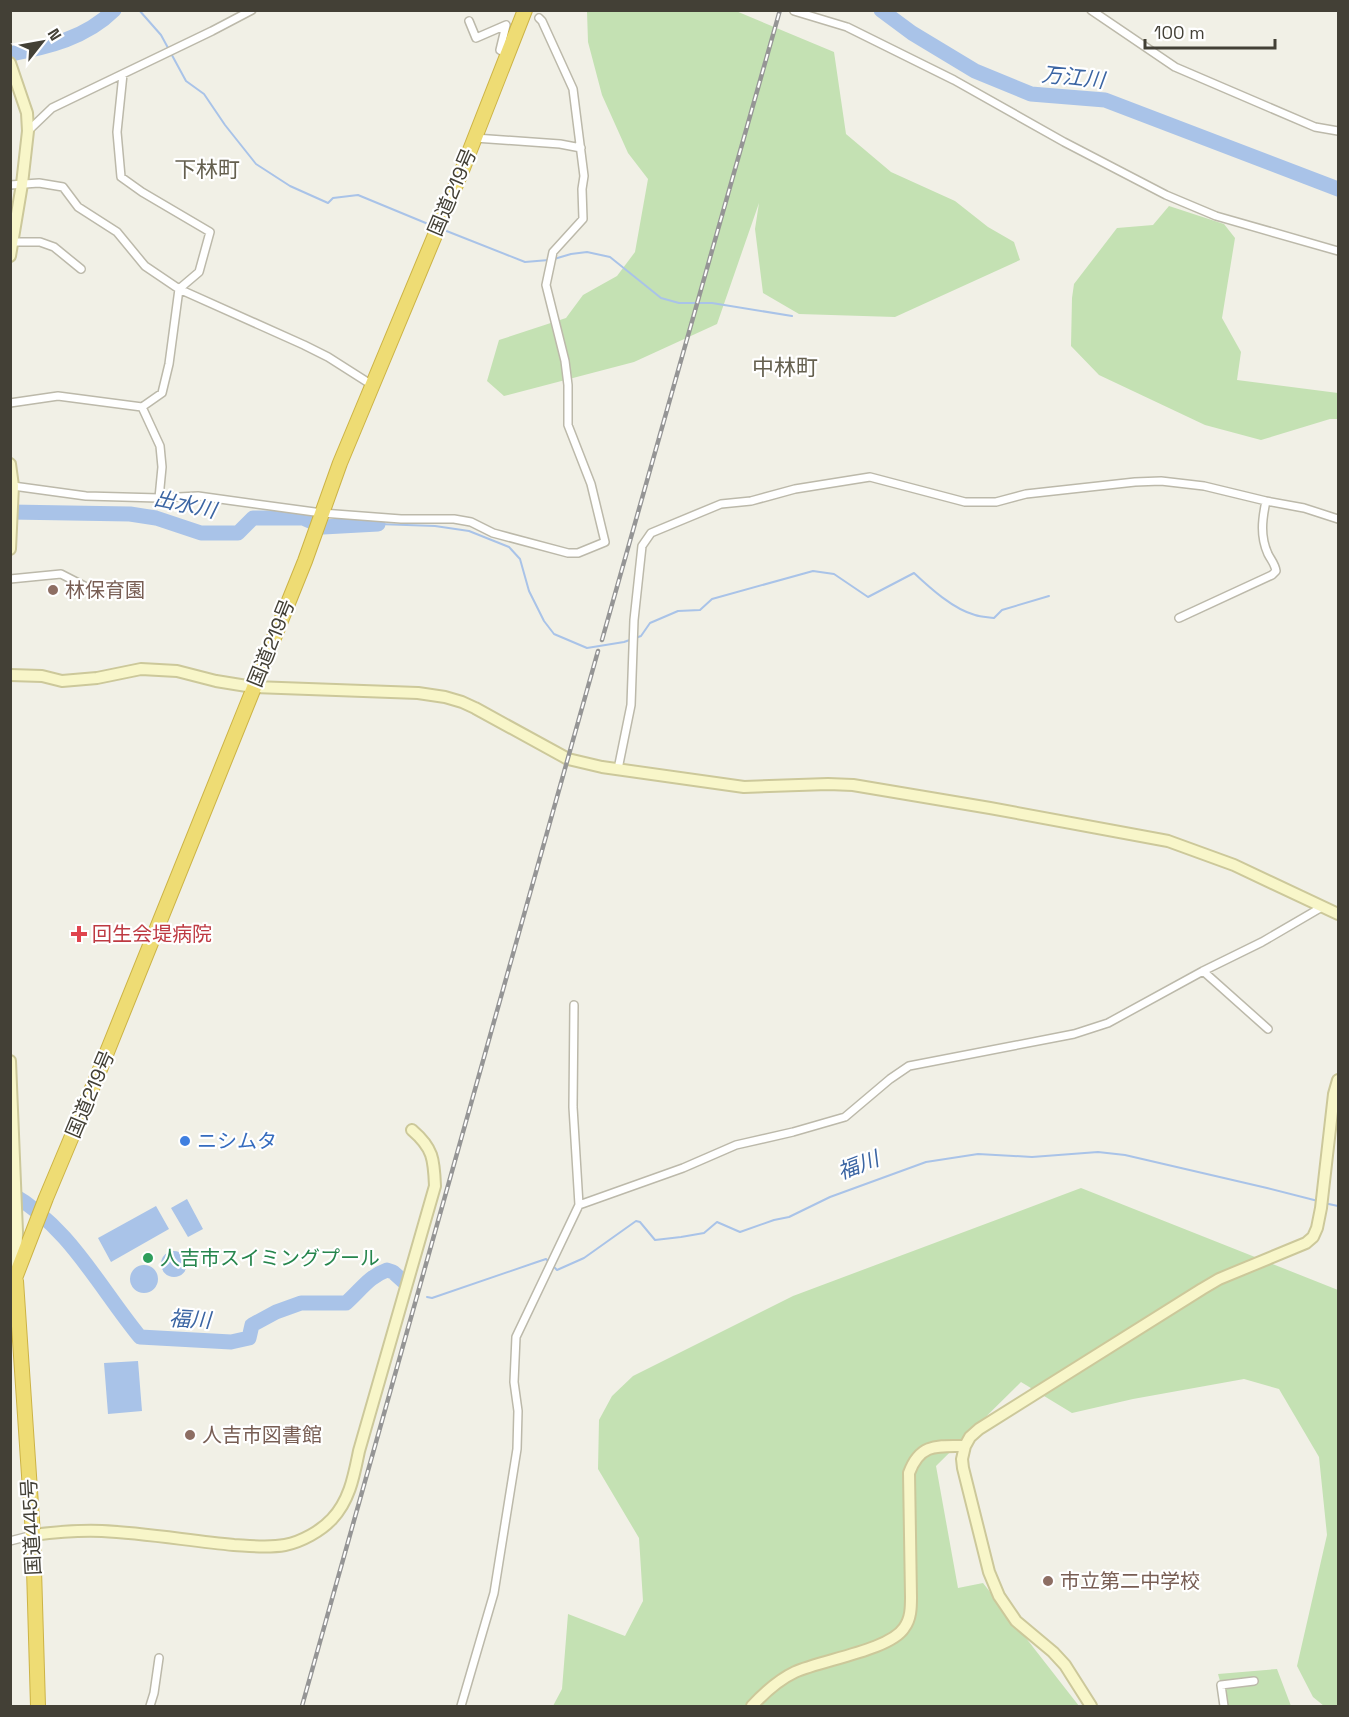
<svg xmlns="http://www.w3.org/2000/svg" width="1349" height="1717" viewBox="0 0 1349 1717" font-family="'Space Grotesk','Noto Sans JP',sans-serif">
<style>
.green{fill:#c4e1b3}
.water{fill:#a9c3e8}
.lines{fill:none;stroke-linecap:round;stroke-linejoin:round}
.stream{stroke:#a9c3e8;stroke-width:2}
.river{stroke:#a9c3e8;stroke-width:15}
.street-casing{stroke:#bcb9aa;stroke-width:10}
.secondary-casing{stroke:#ccc89a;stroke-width:14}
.highway-casing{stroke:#ccb346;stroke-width:16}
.street{stroke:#fff;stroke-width:7}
.secondary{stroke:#f8f6c9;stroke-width:10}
.highway{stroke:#eedc74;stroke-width:14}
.rail-casing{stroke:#959595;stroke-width:4.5}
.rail{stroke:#fff;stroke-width:2;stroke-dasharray:7;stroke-linecap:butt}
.education-dot{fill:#8d6e63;stroke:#fff;stroke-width:2}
.health-dot{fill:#e0444e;stroke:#fff;stroke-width:2}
.shop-dot{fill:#3f7fe0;stroke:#fff;stroke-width:2}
.leisure-dot{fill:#2e9e5b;stroke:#fff;stroke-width:2}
.labels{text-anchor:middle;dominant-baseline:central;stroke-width:4.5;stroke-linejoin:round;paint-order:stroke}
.street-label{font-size:20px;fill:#434036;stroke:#fff}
.education-label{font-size:20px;fill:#785e54;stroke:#fff;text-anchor:start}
.health-label{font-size:20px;fill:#be3a42;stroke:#fff;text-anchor:start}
.shop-label{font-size:20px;fill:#366cbe;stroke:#fff;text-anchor:start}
.leisure-label{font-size:20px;fill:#27864d;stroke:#fff;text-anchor:start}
.water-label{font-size:21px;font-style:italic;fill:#3b65a3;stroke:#fff}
.quarter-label{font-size:22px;fill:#65604f;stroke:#fff}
</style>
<rect width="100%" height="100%" fill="#f1f0e6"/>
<path class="green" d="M587,11h149l98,41 12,82 45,38 64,29 33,26 26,15 6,18 -125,57 -96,-3 -36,-21 -8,-64 4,-26 -42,121 -83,38 -130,34 -17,-15 12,-41 67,-22 17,-23 34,-19 18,-24 13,-73 -20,-26 -26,-58 -14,-53z
M1169,206l55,18 11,14 -13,80 19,34 -4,28 101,13v26h-8l-69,21 -56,-15 -106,-50 -28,-29 1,-48 2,-14 43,-56 36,-3z
M1081,1188l257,102v416h-14l-11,-9 -16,-31 30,-131 -8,-78 -40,-68 -35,-10 -111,20 -61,14 -51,-31 -85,84 22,122 25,-5 96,123h-526l9,-17 6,-75 57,22 18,-35 -4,-63 -41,-69 1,-49 13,-24 21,-20 160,-80z
M1277,1669l14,37h-64l-9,-32z"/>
<path class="water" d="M187,1199l16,30 -15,8 -17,-29z
M156,1206l13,23 -58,33 -13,-24z
M161 1264a13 13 0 1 1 26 0a13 13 0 1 1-26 0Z
M130 1279a14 14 0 1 1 28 0a14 14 0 1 1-28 0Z
M138,1361l4,50 -34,3 -4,-51z"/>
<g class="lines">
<path class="stream" d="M139,10l22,25 25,46 18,13 21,31 31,39 34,22 38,17 5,-5 25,-3 75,31
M444,230l81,32 24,-2
M554,259l17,-5 16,-2 23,5 51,41 18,5h33l80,13
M378,524l57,2 34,5 40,16 11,12 9,32 15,30 10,13 33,14 37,-6 17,-6 9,-13 28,-12 22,-1 12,-11 101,-28 21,3 34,23 46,-24c16,15 39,36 61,42 6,2 13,2 19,3l8,-8 47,-14
M1324,1203l14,3
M553,1266l4,4 27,-12 52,-37 4,1 15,18 26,-3 23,-4 13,-11 23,10 34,-12 15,-3 41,-20 96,-35 52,-8 54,3 66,-5 27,3 142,33 51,13
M427,1297l5,1 105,-36 9,-3 3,3"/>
<path class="river" d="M881,10l31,23 63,38 56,23 74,6 233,89
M10,54c38,-7 76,-16 104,-44
M10,512l120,2 26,4 45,15h37l15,-15h50l20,9 55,-3
M10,1193c59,33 89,94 130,144l91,5 18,-4 3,-13 24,-13 25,-9h45c15,-13 22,-26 41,-33l6,2 10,9"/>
<defs>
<path id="street" d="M1091,10l84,57 140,60 23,4
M794,11l53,16 107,53 110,62 102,53 50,21 122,35
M469,21l7,17 30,-13 -6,25 8,4
M123,74l-6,58 4,45 21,15 68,40 -11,40 -20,17 -10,75 -7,29 -20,14 18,39 2,21 -3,31
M28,131l24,-23 160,-77 40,-21
M475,138l85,6 21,4
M10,185l29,-2 24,4 15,20 39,25 28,34 34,23 125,56 24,12 44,28
M13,242h27l14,5 27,22
M10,403l48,-7 84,11
M13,486l73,10 73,2 39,-2 124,17 79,6h53l17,3 22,11 75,20h10l27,-11 -14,-58 -23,-59v-40l-3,-24 -19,-76 7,-33 30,-33 -1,-30 2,-13 -11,-87 -31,-68 -3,-3
M10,579l51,-5 39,20
M1179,618l93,-43 4,-4c-1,-7 -5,-11 -8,-17 -8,-18 -6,-34 -2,-53
M618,769l13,-64 3,-85 8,-74 9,-13 70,-29 30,-3 44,-12 75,-12 95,25h31l30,-8 109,-12 26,-1 43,5 62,15 38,7 34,11
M1203,971l65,58
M579,1205l104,-37 53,-23 57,-13 52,-15 45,-38 19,-13 165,-32 34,-11 95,-52 59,-29 60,-35
M10,1541l23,-6
M150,1706l4,-13 5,-35
M461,1706l33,-113 23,-144 1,-38 -4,-29 2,-45 63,-132 -6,-98 1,-102
M1224,1706l-3,-21 33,-4"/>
<path id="secondary" d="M10,63l17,50 1,18 -6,53 -12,72
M10,464l3,22 -3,63
M10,675l32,1 20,5 35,-3 44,-9 36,2 39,10 37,6 165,6 27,4 17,5 13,6 93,51 34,8 142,20 84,-3 25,1 137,23 178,33 66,24 104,49
M10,1061l7,171 -1,36
M33,1535c23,-3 45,-5 69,-4 44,2 88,10 132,14 17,1 34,3 51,0 16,-3 36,-14 47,-26 18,-19 22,-44 27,-68l76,-265c-1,-27 -2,-38 -23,-56
M752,1706c12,-13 26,-26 43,-34 26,-12 95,-22 109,-44 7,-9 7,-21 7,-31l-2,-124c11,-30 28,-27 56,-27
M1091,1706l-26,-41 -12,-13 -37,-31 -17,-25 -10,-24 -26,-104 -1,-9 3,-13 5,-9 9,-8 223,-140 17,-10 87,-36 7,-6 4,-9 4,-20 13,-114 4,-14"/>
<path id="highway" d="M16,1281l17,254 5,171
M10,1291l36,-93 55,-131 204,-506 35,-98 123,-295 62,-158"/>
</defs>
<use href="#street" class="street-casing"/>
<use href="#secondary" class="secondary-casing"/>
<use href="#highway" class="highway-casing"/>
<use href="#street" class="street"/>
<use href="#secondary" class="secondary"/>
<use href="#highway" class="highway"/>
<defs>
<path id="rail" d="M602,640l178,-630
M302,1706l296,-1055"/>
</defs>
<use href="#rail" class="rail-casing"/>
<use href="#rail" class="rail"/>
</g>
<g class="education-dot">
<circle cx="53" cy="590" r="6"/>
<circle cx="190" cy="1435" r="6"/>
<circle cx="1048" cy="1581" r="6"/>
</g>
<path class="health-dot" d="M76 925h6v6h6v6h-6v6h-6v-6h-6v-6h6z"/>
<circle class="shop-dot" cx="185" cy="1141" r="6"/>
<circle class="leisure-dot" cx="148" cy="1258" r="6"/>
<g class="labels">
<g class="street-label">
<text transform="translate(452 192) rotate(-67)">国道219号</text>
<text transform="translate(271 643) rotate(-68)">国道219号</text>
<text transform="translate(90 1094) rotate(-67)">国道219号</text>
<text transform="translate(31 1527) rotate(-93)">国道445号</text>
</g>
<g class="education-label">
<text x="65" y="590">林保育園</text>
<text x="202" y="1435">人吉市図書館</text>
<text x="1060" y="1581">市立第二中学校</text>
</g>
<g class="health-label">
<text x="92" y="934">回生会堤病院</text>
</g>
<g class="shop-label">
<text x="197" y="1141">ニシムタ</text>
</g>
<g class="leisure-label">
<text x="160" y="1258">人吉市スイミングプール</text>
</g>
<g class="water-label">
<text transform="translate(1073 77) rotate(6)">万江川</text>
<text transform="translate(185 504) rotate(12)">出水川</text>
<text transform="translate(858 1165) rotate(-21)">福川</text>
<text transform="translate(190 1319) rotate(3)">福川</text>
</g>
<g class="quarter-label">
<text x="207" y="169">下林町</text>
<text x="785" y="367">中林町</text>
</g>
</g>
<rect width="1349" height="1717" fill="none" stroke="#434036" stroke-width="24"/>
<g transform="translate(42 42) rotate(59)" stroke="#ffffff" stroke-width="4.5" paint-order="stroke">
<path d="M0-4.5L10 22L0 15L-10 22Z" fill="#434036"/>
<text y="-9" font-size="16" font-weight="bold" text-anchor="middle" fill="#434036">N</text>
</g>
<path d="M1145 39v9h130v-9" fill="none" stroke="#434036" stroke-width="3"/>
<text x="1154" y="39" font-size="18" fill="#434036" stroke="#ffffff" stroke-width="4.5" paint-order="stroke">100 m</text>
</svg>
